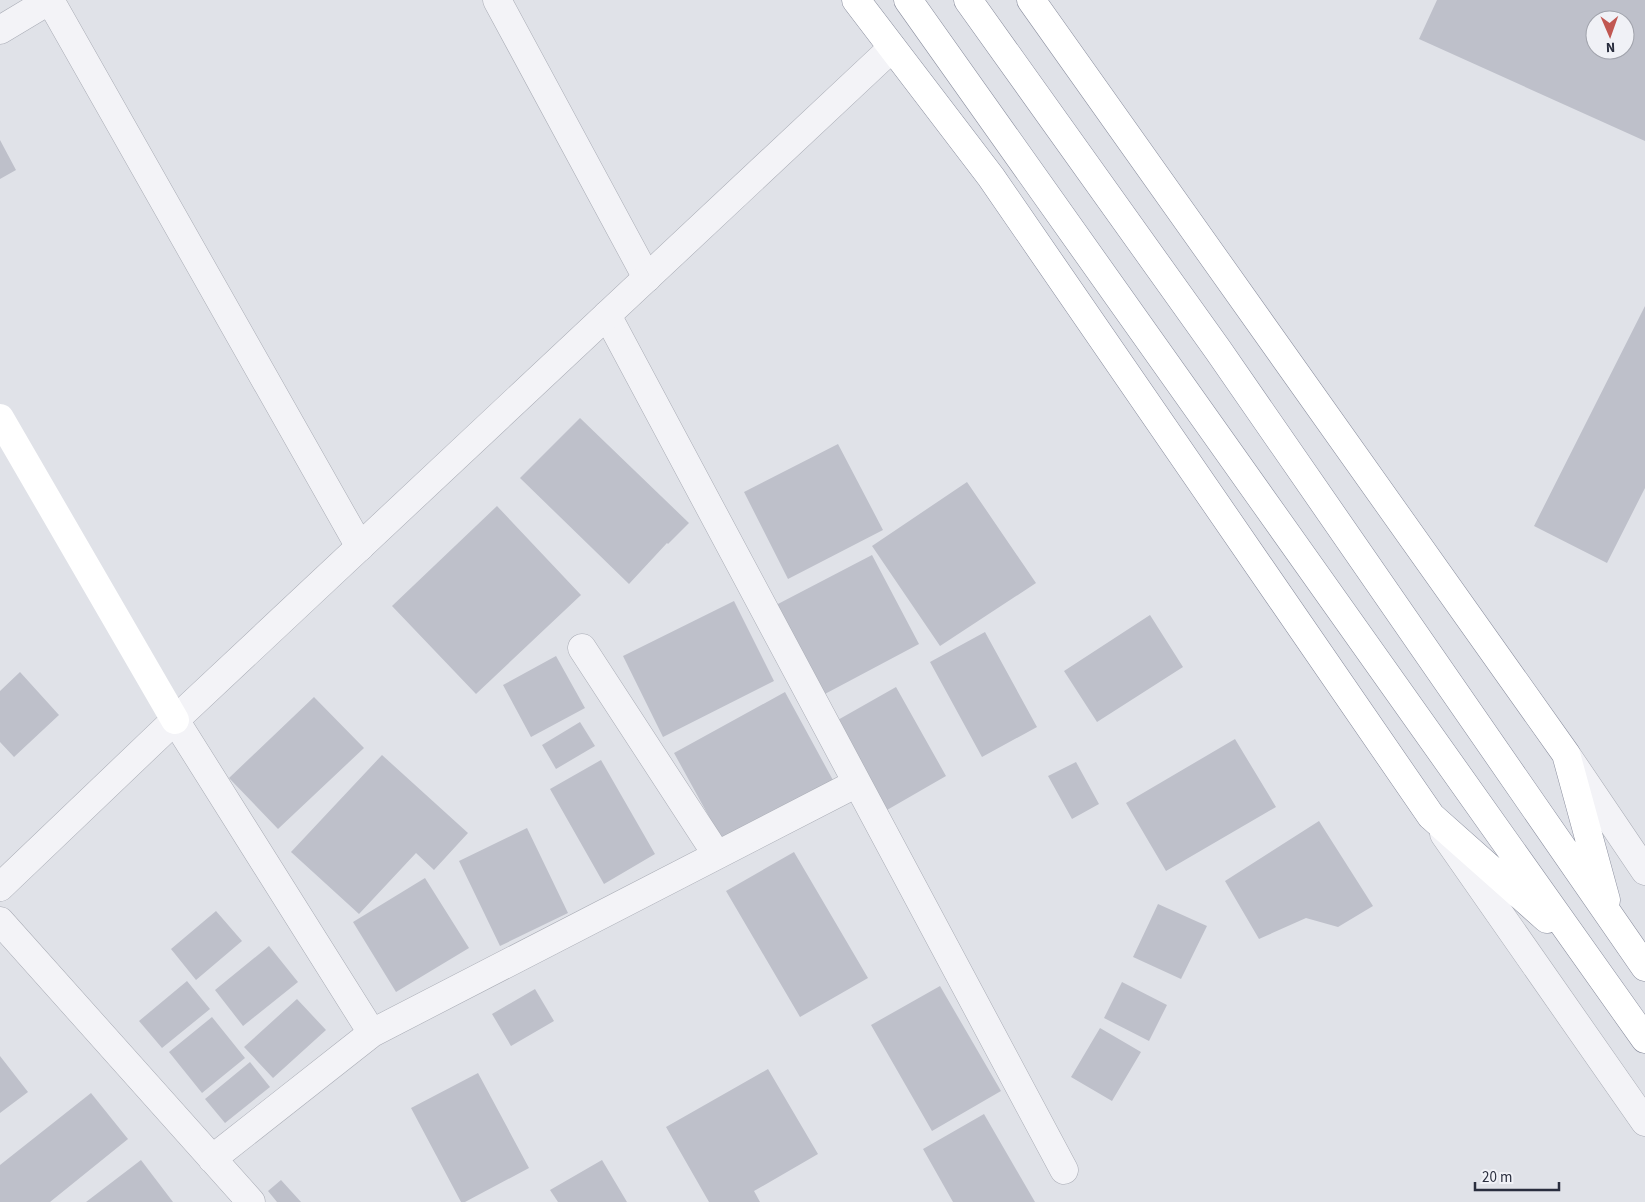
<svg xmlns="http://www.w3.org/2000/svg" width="1645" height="1202" viewBox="0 0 1645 1202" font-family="'Source Sans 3',sans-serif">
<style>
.building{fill:#bec0ca;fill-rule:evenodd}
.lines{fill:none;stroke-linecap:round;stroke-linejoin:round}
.minor-casing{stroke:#a9acb5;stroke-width:29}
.tertiary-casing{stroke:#a9acb5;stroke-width:29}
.trunk-casing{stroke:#898d9d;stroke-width:29}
.minor{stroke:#f3f3f7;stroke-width:28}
.tertiary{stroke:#f3f3f7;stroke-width:28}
.secondary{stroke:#fff;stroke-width:28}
.trunk{stroke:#fff;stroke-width:28}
</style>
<rect width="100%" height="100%" fill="#e0e2e8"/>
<path class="building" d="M1437,0h208v141l-226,-102zM1595,20h30v30h-30z
M0,140l16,30 -16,9z
M1645,306v182l-38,75 -73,-37z
M580,418l109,105 -21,21 -1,-1 -38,41 -109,-106z
M838,444l45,86 -95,49 -44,-87z
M967,482l69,101 -96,63 -68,-100z
M497,506l84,89 -105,99 -84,-88z
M872,555l47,89 -96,51 -47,-90z
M734,601l40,80 -111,56 -40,-81z
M1150,615l33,52 -86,55 -33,-51z
M985,632l52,95 -55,30 -52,-95z
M556,656l29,52 -54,29 -28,-52z
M20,672l39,43 -45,42 -14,-15v-51z
M896,687l50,89 -59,34 -51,-89z
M785,692l49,90 -111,60 -49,-89z
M314,697l50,51 -86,81 -49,-51z
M580,722l15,24 -39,23 -14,-24z
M1235,739l41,68 -110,64 -40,-68z
M382,755l86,78 -34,37 -18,-17 -57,61 -68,-62z
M601,760l54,94 -51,30 -54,-95z
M1076,762l23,42 -27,15 -24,-43z
M1319,821l54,85 -35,21 -32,-9 -47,21 -34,-58z
M527,828l41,85 -68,33 -41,-85z
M794,852l74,126 -68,39 -74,-126z
M425,878l44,70 -73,44 -43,-70z
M1158,904l49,22 -26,53 -48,-22z
M216,911l26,30 -46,39 -25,-31z
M269,946l29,36 -55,44 -28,-36z
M187,981l23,28 -48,39 -23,-27z
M1122,982l45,23 -18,36 -45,-23z
M940,986l61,105 -69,40 -61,-106z
M535,989l19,32 -43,25 -19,-32z
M297,999l29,31 -53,48 -29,-31z
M212,1017l33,41 -43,35 -33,-41z
M1100,1028l41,24 -29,49 -41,-24z
M0,1056l28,36 -28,21z
M250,1062l20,25 -45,36 -20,-24z
M768,1069l50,85 -64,37 6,11h-51l-43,-75z
M478,1073l51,95 -64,34h-4l-50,-94z
M91,1093l37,46 -78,63h-50v-37z
M984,1114l51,88h-82l-30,-53z
M141,1160l32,42h-87z
M602,1160l25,42h-69l-8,-12z
M281,1180l20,22h-24l-9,-11z"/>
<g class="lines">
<defs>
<path id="minor" d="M50,0l310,547
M497,0l150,278
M0,30l50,-30
M607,315l457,855
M582,648l135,207
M175,720l197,313 485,-250
M0,921l251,281
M212,1159l160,-126"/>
<path id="tertiary" d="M1568,757l77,114
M1444,834l201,288
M0,887l175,-167 717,-672"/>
<path id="trunk" d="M856,0l135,177 440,639 116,103
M908,0l737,1039
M968,0l250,350 427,617
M1031,0l535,754 40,146"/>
</defs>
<use href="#minor" class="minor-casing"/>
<use href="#tertiary" class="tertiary-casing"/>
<use href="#trunk" class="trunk-casing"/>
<use href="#minor" class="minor"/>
<use href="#tertiary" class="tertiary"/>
<path class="secondary" d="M0,418l175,302"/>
<use href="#trunk" class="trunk"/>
</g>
<g transform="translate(1610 35) rotate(178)"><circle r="24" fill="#f0f1f6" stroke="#a1a3ac"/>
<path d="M0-4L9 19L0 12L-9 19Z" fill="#c15751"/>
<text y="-8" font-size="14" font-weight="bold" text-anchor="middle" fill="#2a2e3e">N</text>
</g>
<path d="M1475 1182v8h84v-8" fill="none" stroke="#2a2e3e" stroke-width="2.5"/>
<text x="1482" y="1182" font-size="15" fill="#2a2e3e" stroke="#f0f1f6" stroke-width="4" paint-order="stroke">20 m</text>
</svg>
